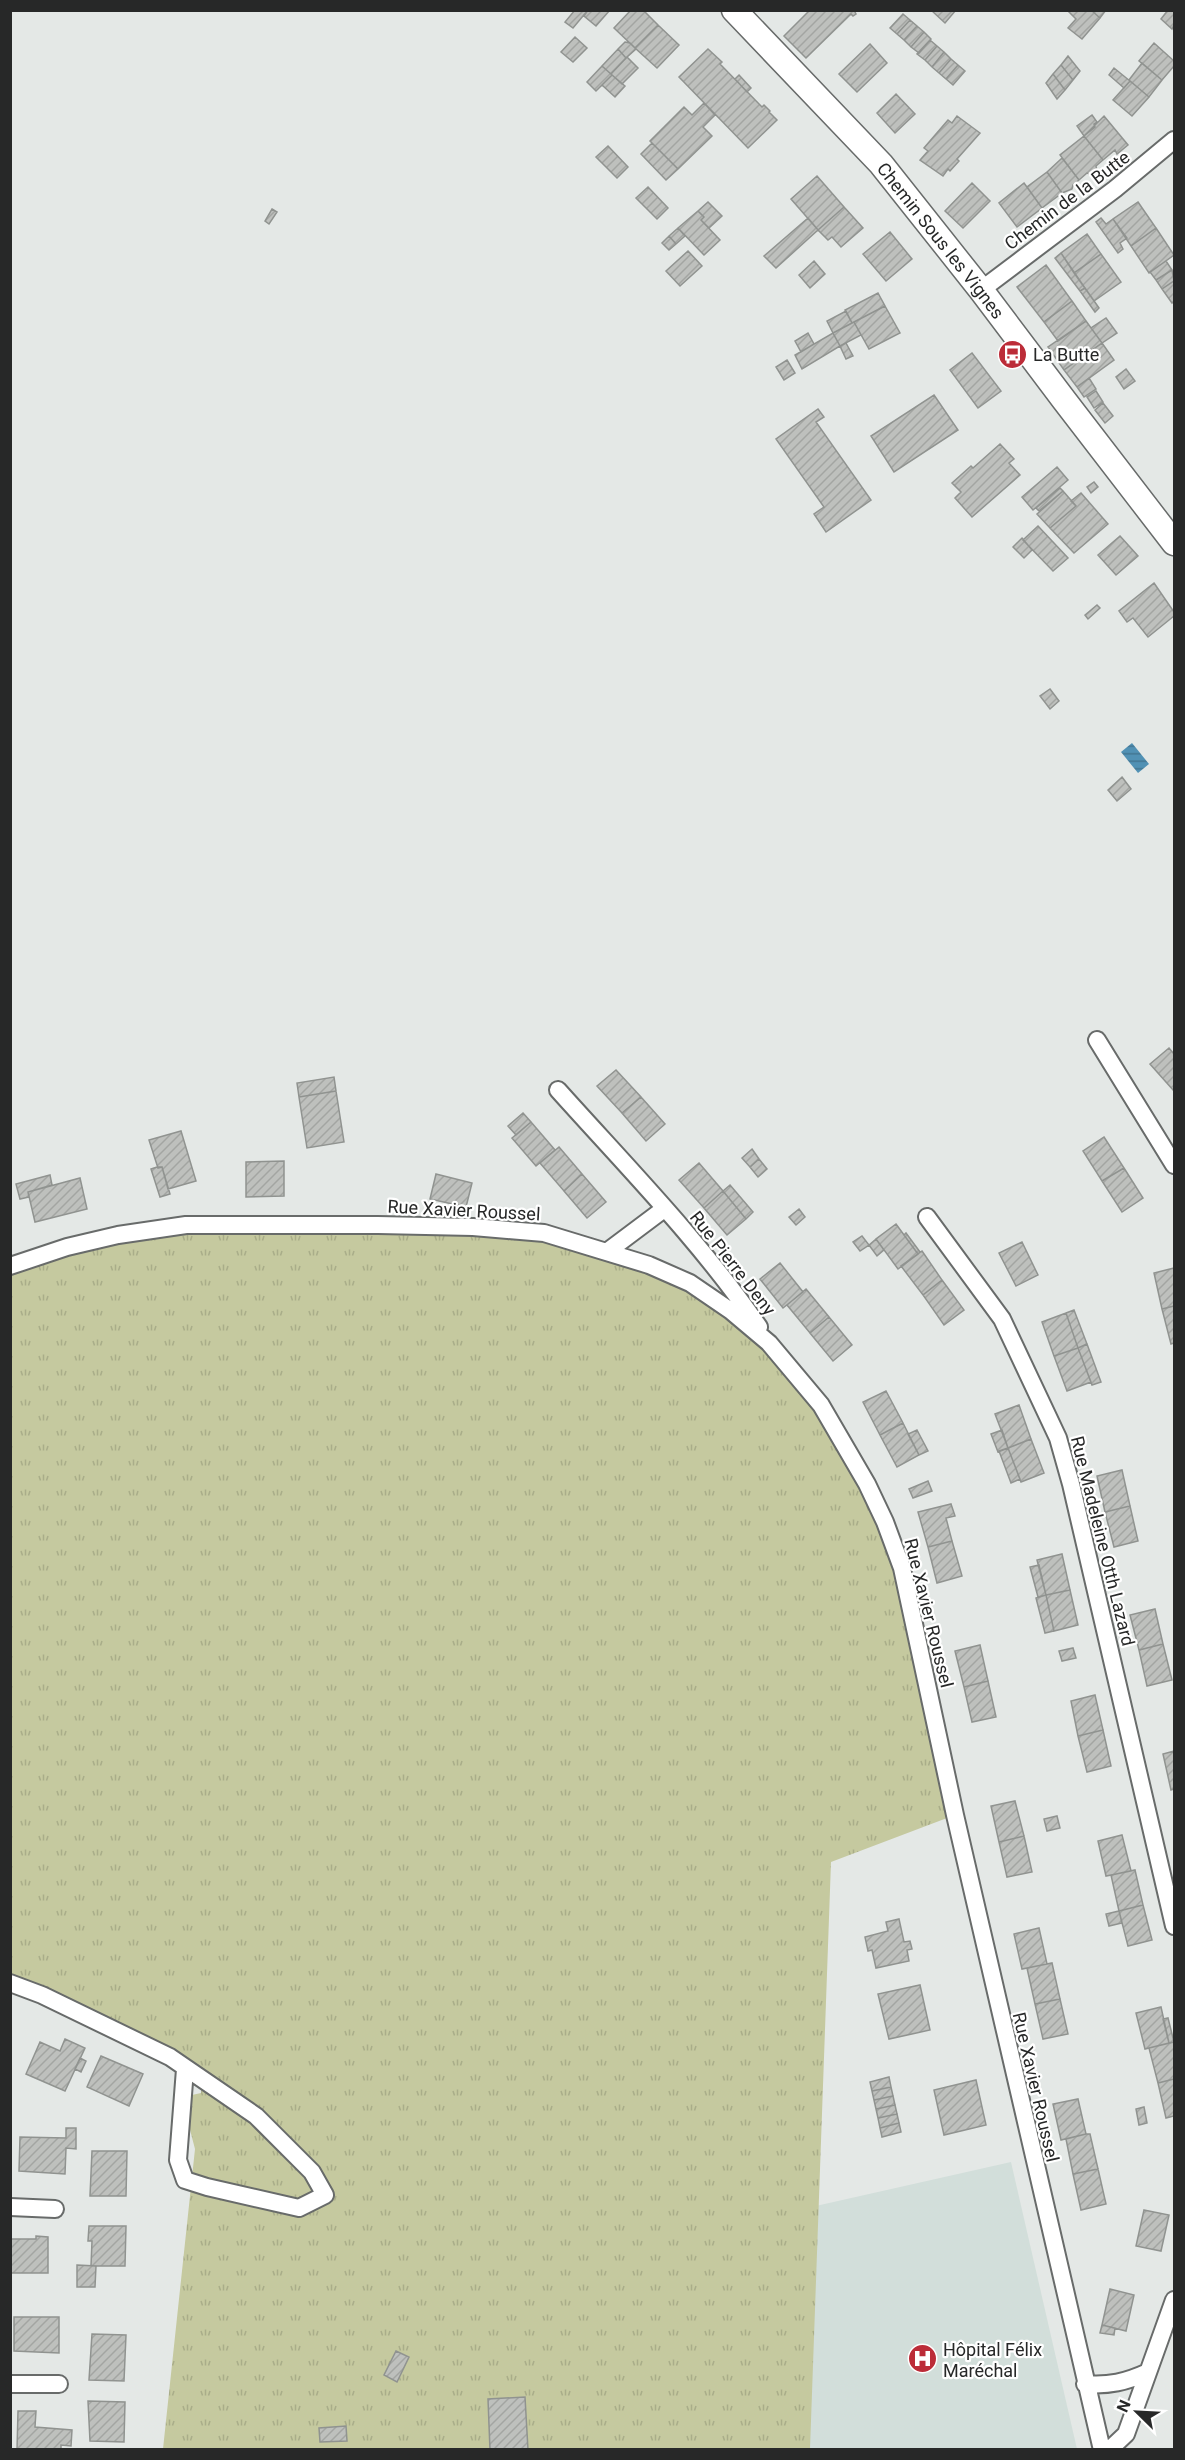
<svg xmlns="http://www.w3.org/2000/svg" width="1185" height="2460" viewBox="0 0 1185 2460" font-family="Roboto,sans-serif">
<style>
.built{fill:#d2deda}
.grass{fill:url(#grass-tufts)}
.water{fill:url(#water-rules)}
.building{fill:url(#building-hatch);stroke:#909390;stroke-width:1.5}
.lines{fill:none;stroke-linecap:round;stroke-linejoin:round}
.street-casing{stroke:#686b6a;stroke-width:20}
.secondary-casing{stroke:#686b6a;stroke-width:27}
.street{stroke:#fff;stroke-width:16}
.secondary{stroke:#fff;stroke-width:24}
.labels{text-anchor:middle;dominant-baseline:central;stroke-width:4.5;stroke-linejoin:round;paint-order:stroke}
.street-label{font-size:18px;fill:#272828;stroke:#fff}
.poi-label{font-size:18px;fill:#272828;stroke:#fff;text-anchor:start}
</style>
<defs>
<pattern id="grass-tufts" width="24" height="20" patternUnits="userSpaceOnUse" patternTransform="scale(1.5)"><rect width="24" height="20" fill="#c5c99f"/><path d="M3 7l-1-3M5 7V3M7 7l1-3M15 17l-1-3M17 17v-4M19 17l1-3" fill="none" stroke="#a9ad89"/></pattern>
<pattern id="water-rules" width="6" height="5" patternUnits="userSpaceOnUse" patternTransform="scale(1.5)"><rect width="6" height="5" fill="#5191b4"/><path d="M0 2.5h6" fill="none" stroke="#437692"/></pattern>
<pattern id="building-hatch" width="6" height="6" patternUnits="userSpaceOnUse" patternTransform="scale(1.5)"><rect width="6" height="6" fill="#bec0bd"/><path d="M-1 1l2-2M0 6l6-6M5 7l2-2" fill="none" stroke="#a3a5a2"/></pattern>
</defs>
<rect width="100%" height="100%" fill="#e4e8e6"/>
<path class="built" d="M1011,2162l66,287 -294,1 15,-240z"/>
<path class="grass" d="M473,1227l135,24 123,60 90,94 64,117 70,293 -124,47 -21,587h-647l32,-300 -6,-23 3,-31 9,-2 1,-18 -191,-92 -1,-717 108,-31z"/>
<path class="water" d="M1132,743l17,21 -11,9 -17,-21z"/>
<path class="building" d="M575,10h13l-15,18 -8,-6z
M588,10h22l-14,16 -12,-10z
M631,10h12l15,15 -23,23 -21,-20z
M810,10h44l2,4 -3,2 -2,-2 -45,44 -22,-22z
M931,10h25l-11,13z
M1067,10h24l9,8 -18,21 -14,-11 8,-9z
M1091,10h15l-6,8z
M1168,10l6,1v14l-2,4 -11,-10z
M903,14l7,6 -13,14 -7,-6z
M910,20l7,6 -13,14 -7,-6z
M658,25l21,20 -22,23 -22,-20z
M917,26l7,6 -13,15 -7,-7z
M924,32l7,7 -12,14 -8,-6z
M575,37l12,11 -14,14 -12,-10z
M930,40l7,6 -12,14 -8,-6z
M625,42l5,1 6,6 -10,9 -8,-9z
M1154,43l20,18v5l-12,14 -23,-19z
M870,44l17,19 -30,29 -18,-18z
M937,46l7,6 -12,15 -7,-7z
M618,49l8,9 -15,16 -9,-8z
M708,49l14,13 -2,2 42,43 2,-2 6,6 -1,1 8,8 -29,28 -69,-71z
M944,52l7,7 -12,14 -7,-6z
M1068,56l12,15 -7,9 -12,-15z
M627,57l11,11 -16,16 -11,-10z
M951,59l7,6 -12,14 -7,-6z
M1142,63l20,17 -13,17 -20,-17z
M958,65l7,6 -12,14 -7,-6z
M1061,65l12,15 -8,10 -12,-16z
M602,66l10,9 -16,16 -9,-9z
M1114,68l16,13 -6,7 -15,-13z
M1053,74l12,16 -8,9 -11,-16z
M612,75l13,11 -10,11 -13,-12z
M739,75l12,13 -4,4 -12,-13z
M1130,81l19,16 -17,19 -19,-16z
M896,94l19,20 -20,19 -18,-20z
M704,103l11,12 -12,12 9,9 -34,33 -28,-28 34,-34 8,8z
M1092,115l5,7 -3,2 1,3 -11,9 -7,-10z
M957,116l23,17 -23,26 2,2 -9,10 -2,-2 -5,7 -23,-16 8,-9 -4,-3 24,-28 4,3z
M1104,116l24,29 -11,9 -2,-4 -12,10 -19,-24z
M1084,136l19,24 -7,6 1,5 -5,4 -5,-2 -8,7 -19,-25z
M652,143l26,26 -12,11 -25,-26z
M608,146l20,21 -11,11 -21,-21z
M1062,158l17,22 -6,5 -1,4 -10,4 -15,-21z
M1047,172l15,21 -20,15 -15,-21z
M817,176l27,31 -26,23 -27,-31z
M972,183l18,18 -27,27 -18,-17z
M1024,183l18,25 -25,19 -18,-24z
M648,187l20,21 -11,11 -21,-21z
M708,202l14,14 -13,12 -8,-8 3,-3 -6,-6z
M1138,202l18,26 -25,18 -18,-27z
M844,207l19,21 -22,19 -9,-10 -4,3 -10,-10z
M272,209l5,3 -8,12 -4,-3z
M698,211l6,6 -3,3 19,20 -16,15 -26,-27z
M808,218l10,12 -42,38 -12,-12z
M1101,218l5,6 7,-5 14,19 -7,5 3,6 -5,4 -22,-31z
M678,228l7,8 -9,8 -7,-8z
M1156,228l18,27 -25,18 -18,-27z
M890,232l22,27 -26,22 -23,-27z
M1087,234l14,20 -27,19 -13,-20z
M669,236l7,8 -7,6 -7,-7z
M688,251l14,15 -22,20 -14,-15z
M1061,253l24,35 -5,3 -25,-33z
M1101,254l20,28 -27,19 -20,-28z
M814,261l11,13 -15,14 -11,-13z
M1166,261l6,9 -16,10 -6,-8z
M1046,265l26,36 -28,21 -27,-35z
M1172,270l2,11 -12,8 -6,-9z
M1174,281v20l-2,2 -10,-14z
M1085,288l14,20 -4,4 -15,-21z
M878,293l7,13 -33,17 -7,-13z
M1072,301l14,20 -28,20 -14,-19z
M885,306l15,27 -31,16 -15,-27z
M846,311l6,12 -19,10 -6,-12z
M1106,318l11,15 -15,10 -11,-15z
M1086,321l16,22 -38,27 -16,-23z
M854,322l7,13 -21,11 -7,-13z
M808,333l6,11 -13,8 -6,-11z
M833,333l7,13 -38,23 -7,-14z
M846,343l7,13 -7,3 -6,-13z
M1102,343l12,17 -37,27 -13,-17z
M972,353l29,38 -23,17 -28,-38z
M787,360l8,13 -11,7 -8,-13z
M1126,369l9,12 -11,8 -8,-12z
M1089,378l7,11 -12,8 -7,-10z
M1096,391l7,11 -9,6 -7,-11z
M934,395l24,35 -64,42 -23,-36z
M1103,403l10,13 -8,7 -10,-13z
M818,409l6,8 -8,5 55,78 -45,32 -12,-18 10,-7 -48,-68z
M1000,444l14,15 -5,4 11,12 -48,42 -17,-19 6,-6 -9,-9 19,-17 2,2z
M1057,467l11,13 -35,30 -11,-13z
M1094,482l4,5 -7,6 -4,-6z
M1060,488l3,3 -24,20 -3,-3z
M1063,491l13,15 -26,22 -13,-14z
M1081,493l27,31 -34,29 -24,-25 26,-22 -5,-5z
M1038,526l30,32 -15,13 -30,-31z
M1120,536l18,20 -22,19 -18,-20z
M1022,538l10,12 -8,8 -11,-11z
M1154,583l20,29v4l-26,21 -15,-19 -6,4 -8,-11z
M1097,605l3,3 -12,11 -3,-4z
M1050,689l9,12 -9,8 -10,-13z
M1122,777l9,12 -14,12 -9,-11z
M1169,1048l5,6v37l-24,-27z
M616,1070l25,27 -19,16 -25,-27z
M334,1077l2,14 -37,6 -2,-14z
M336,1091l8,51 -37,6 -8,-51z
M641,1097l24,27 -19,17 -24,-28z
M523,1113l8,9 -15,13 -8,-9z
M531,1122l24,28 -19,16 -24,-28z
M181,1131l15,50 -28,8 -6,-22 -4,1 -9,-28z
M1104,1137l20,31 -22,13 -19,-30z
M559,1147l23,27 -18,17 -24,-28z
M752,1149l7,10 -9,8 -8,-9z
M759,1159l8,10 -9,8 -8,-10z
M284,1161v35l-38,1v-35z
M699,1163l24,28 -19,17 -25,-28z
M157,1167h5l8,27 -10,3 -9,-28z
M1124,1168l19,30 -21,14 -20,-31z
M436,1174l36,9 -6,24 -36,-8z
M582,1174l24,28 -19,16 -23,-27z
M50,1175l2,10 -24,7 1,5 -9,2 -4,-15z
M80,1178l7,31 -52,13 -7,-30z
M730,1185l23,27 -7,7 -23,-28z
M723,1191l23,28 -19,16 -23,-27z
M799,1209l6,8 -9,8 -7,-8z
M896,1224l22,30 -20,15 -22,-30z
M906,1233l14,19 -2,2 -14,-19z
M862,1236l7,9 -9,6 -7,-9z
M876,1239l8,11 -7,6 -8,-11z
M1022,1242l16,33 -22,11 -17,-33z
M922,1251l20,29 -19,15 -22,-29z
M780,1263l23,29 -20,16 -23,-29z
M1174,1268v38l-12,3 -8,-36z
M942,1280l22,30 -20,15 -21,-30z
M806,1289l23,28 -19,16 -23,-28z
M1174,1306v37l-3,1 -9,-35z
M1074,1310l13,34 -9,4 -12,-35z
M1066,1313l12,35 -24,8 -12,-34z
M829,1317l23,28 -19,16 -23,-28z
M1087,1344l14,38 -9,3 -14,-37z
M1078,1348l13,34 -24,9 -13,-35z
M886,1391l17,32 -23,12 -17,-33z
M1019,1405l12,34 -23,9 -13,-34z
M903,1423l16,32 -22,12 -17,-32z
M917,1430l11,21 -9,4 -11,-21z
M1002,1430l6,18 -10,4 -7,-18z
M1031,1439l13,34 -23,9 -13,-34z
M1008,1448l12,31 -9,4 -12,-32z
M1122,1470l8,36 -25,6 -8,-36z
M928,1481l4,10 -19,7 -4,-9z
M951,1504l4,12 -9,2 6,23 -24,6 -10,-35z
M1130,1506l8,35 -24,6 -9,-35z
M952,1541l10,35 -25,7 -9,-36z
M1062,1554l8,36 -24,5 -9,-35z
M1039,1565l7,30 -8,2 -8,-30z
M1070,1590l8,35 -24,6 -8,-36z
M1046,1595l8,36 -9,2 -9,-35z
M1155,1609l8,35 -24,6 -9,-35z
M1163,1644l9,36 -25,6 -8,-36z
M980,1645l8,36 -24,6 -9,-36z
M1073,1648l3,10 -14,3 -3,-10z
M988,1681l8,36 -24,5 -8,-35z
M1095,1695l8,35 -25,6 -7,-35z
M1103,1730l8,36 -24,6 -9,-36z
M1174,1751v38l-3,1 -8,-36z
M1015,1801l9,35 -25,6 -8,-36z
M1057,1816l3,12 -13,3 -3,-12z
M1122,1835l9,36 -25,5 -8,-35z
M1024,1836l8,36 -25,5 -8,-35z
M1135,1870l8,35 -24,6 -8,-36z
M1143,1905l9,35 -24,6 -9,-35z
M1119,1911l3,12 -13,3 -3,-12z
M899,1919l5,23 6,-1 2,8 -5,1 2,11 -33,7 -4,-18 -4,1 -3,-14 23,-6 -2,-9z
M1039,1928l8,36 -25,5 -8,-35z
M1052,1963l8,36 -25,5 -8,-36z
M920,1985l10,45 -41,9 -11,-45z
M1060,1999l8,35 -25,5 -8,-35z
M1161,2007l8,36 -24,6 -9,-36z
M1168,2018l6,24 -5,1 -6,-24z
M65,2039l20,9 -20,43 -39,-17 14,-32 20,9z
M1174,2042v37l-16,4 -9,-35z
M101,2056l42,18 -14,32 -42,-19z
M80,2058l6,3 -5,11 -6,-3z
M889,2077l2,10 -19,4 -2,-9z
M1174,2079v37l-8,2 -8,-35z
M976,2080l10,45 -42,10 -10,-45z
M891,2087l2,9 -19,4 -2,-9z
M893,2096l2,9 -19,4 -2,-9z
M1078,2099l8,35 -25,6 -8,-36z
M895,2105l2,9 -19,4 -2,-9z
M1144,2107l3,16 -8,2 -3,-16z
M897,2114l2,9 -19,5 -2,-10z
M899,2123l2,9 -19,5 -2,-9z
M66,2128h10v21l-10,-1 -1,26 -46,-3 1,-34 46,1z
M1086,2134h4l8,35 -25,5 -7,-35z
M92,2151h35l-1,45h-36z
M1098,2169l8,35 -25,6 -8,-36z
M1144,2210l25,5 -8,36 -25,-5z
M89,2226h37l-1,40h-34l1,-25h-4z
M36,2236l12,1v36h-38v-34h26z
M77,2265l19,1 -1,21h-18z
M1110,2289l24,6 -8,36 -24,-6z
M14,2317h45v36l-45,-2z
M1102,2325l13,3 -1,7 -14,-2z
M92,2334l34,1 -2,46 -35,-1z
M396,2351l13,6 -12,25 -13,-7z
M525,2397l3,53h-38l-2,-51z
M88,2401l37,1 -1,40 -34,-1z
M18,2411h18l-1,16 37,3 -1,16 -10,-1v5h-44z
M346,2426l1,15 -27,1 -1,-14z"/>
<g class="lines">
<defs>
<path id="street" d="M981,290l134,-101 59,-49
M1097,1040l77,125
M558,1090c69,77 143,152 201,237
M927,1217l75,102 56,119 13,46 103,442
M608,1251l56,-42
M10,1266l57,-19 51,-12 68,-10h192l95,2 71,6 105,32 41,18 41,28 38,32 52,62 46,79 18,38 17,46 53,247 147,635
M10,1983l32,12 128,62 86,59 56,56 13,23 -26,13 -92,-21 -22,-7 -7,-20 7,-91
M10,2207l45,2
M10,2384h49
M1085,2384c24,2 41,-2 63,-12
M1109,2450l17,-16 48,-134"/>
<g id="secondary">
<path id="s1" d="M734,10l147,154 100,126 83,110 110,143"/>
</g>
</defs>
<use href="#street" class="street-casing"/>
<use href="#secondary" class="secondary-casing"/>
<use href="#street" class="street"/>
<use href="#secondary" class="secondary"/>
</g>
<defs>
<symbol id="bus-disc" viewBox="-11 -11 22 22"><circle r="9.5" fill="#bc2c38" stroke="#fff"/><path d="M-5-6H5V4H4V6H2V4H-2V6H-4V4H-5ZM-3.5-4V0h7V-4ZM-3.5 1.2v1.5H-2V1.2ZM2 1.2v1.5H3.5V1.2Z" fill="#fff"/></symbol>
<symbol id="hospital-disc" viewBox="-11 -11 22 22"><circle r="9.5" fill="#bc2c38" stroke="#fff"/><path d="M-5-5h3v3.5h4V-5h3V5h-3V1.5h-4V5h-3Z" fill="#fff"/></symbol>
</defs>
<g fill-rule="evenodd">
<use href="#bus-disc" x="996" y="338" width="33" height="33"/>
<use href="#hospital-disc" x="906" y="2342" width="33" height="33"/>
</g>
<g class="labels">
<g class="street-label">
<text transform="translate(1067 200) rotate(-37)">Chemin de la Butte</text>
<text stroke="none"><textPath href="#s1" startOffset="310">Chemin Sous les Vignes</textPath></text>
<text transform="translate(464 1210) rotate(3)">Rue Xavier Roussel</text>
<text transform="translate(733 1263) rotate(52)">Rue Pierre Deny</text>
<text transform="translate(1103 1541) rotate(76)">Rue Madeleine Otth Lazard</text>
<text transform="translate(929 1613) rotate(76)">Rue Xavier Roussel</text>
<text transform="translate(1036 2087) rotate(77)">Rue Xavier Roussel</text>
</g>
<g class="poi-label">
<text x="1033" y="354">La Butte</text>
<text x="943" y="2349">Hôpital Félix<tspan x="943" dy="21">Maréchal</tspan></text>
</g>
</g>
<rect width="1185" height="2460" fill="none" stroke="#272828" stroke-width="24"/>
<g transform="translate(1137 2412) rotate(294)" stroke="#ffffff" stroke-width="4.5" paint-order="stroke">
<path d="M0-4.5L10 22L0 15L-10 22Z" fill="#272828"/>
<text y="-9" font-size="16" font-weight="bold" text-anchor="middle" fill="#272828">N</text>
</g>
</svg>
